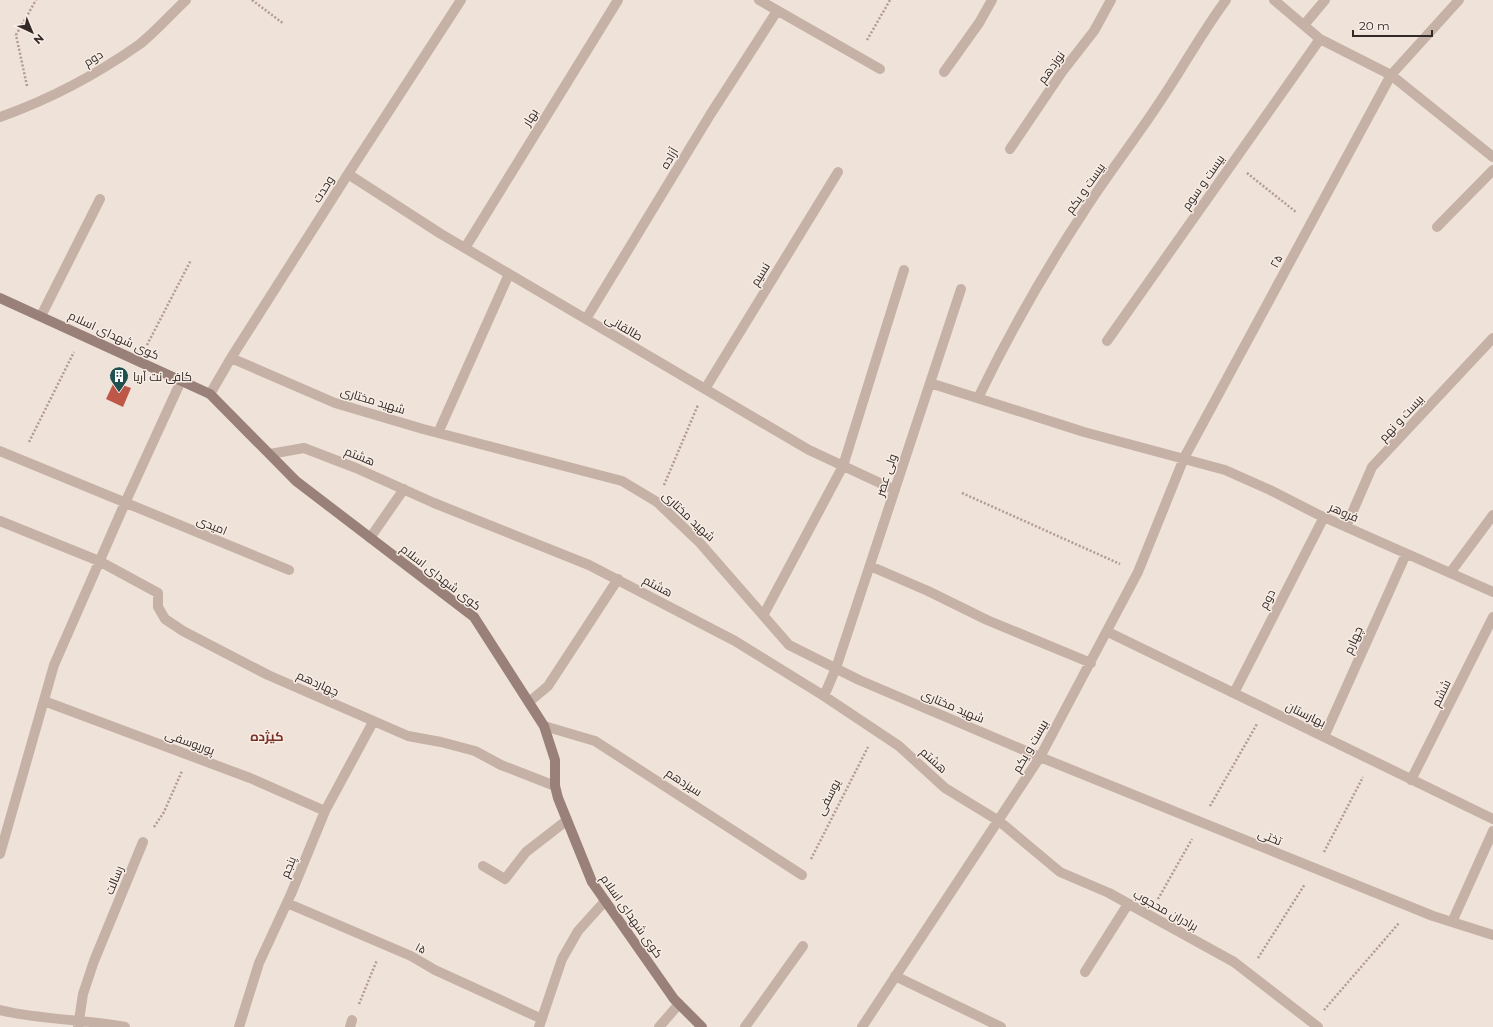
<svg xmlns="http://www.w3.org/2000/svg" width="1493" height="1027" viewBox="0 0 1493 1027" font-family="Montserrat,Cairo,sans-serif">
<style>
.building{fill:#bd5849}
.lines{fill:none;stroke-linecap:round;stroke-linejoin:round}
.path{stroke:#b29b91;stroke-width:2.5;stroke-dasharray:2 2;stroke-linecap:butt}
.service{stroke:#c6b1a6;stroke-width:10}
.minor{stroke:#c6b1a6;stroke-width:10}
.secondary{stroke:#998078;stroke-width:10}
.labels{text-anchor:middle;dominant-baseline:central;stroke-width:3;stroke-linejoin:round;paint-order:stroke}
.street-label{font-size:12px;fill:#332927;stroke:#f7ede5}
.poi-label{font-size:12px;fill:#332927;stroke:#f7ede5;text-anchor:start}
.neighbourhood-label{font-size:13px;font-weight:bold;fill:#7c3026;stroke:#f7ede5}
</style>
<rect width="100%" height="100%" fill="#efe2d9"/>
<path class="building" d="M114,382l17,6 -8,19 -17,-8z"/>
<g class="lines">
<path class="path" d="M252,0l32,24
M867,40l23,-40
M27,86l-11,-51 20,-35
M1247,173l49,39
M147,345l44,-85
M29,442l45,-90
M664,485l34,-80
M962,493l158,71
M1210,806l47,-82
M154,827l10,-15 18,-41
M1324,852l39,-75
M811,859l57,-112
M1158,899l34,-60
M1258,958l47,-74
M359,1004l18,-44
M1324,1010l75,-87"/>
<path class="service" d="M944,72l35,-49 13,-23
M41,316l59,-117
M529,702l19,-16 70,-107"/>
<path class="minor" d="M759,0l121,69
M1274,0l46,39 71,36 102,82
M1304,25l21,-25
M0,117c51,-18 96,-42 140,-73 16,-13 31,-30 46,-44
M1010,149l52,-77 32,-41 17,-31
M348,174l93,60 368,216 86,40
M1437,227l56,-57
M465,248l153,-248
M586,319l124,-204 67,-104
M1107,341l213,-302
M231,358l104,45 88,26 199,52 35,21 43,41 89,102 70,35 181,77 393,159 60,19
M930,383l154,49 141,38 45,20 47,24 176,78
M705,389l133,-217
M210,394l21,-36 117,-184 113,-174
M978,398c30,-62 65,-124 103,-182 23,-37 50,-71 74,-107 25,-36 45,-74 71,-109
M438,433l71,-159
M0,451l289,119
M270,454l34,-6 52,20 78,35 155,62 146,76 89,55 75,50 46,42 54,33 61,51 49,21 125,69 84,65
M0,521l99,40 59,32v14l7,12 18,12 85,44 140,61 33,6 34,9 26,14 54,21
M1346,527l26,-60 121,-129
M370,538l34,-49
M870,566l58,25 59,29 104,43
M1450,573l43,-58
M764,614l79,-148 61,-196
M1108,632l385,187
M1234,693l90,-176
M824,696l12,-28 125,-379
M44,701l206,77 75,33
M544,726l51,15 207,134
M1324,737l82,-183
M1411,780l82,-163
M0,854l54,-189 71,-162 56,-122
M483,866l22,13 21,-27 40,-31
M287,903l124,53 24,14 107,49
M1452,922l41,-91
M1085,972l43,-68
M895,976l106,51
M0,1010c41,10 83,9 125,17
M78,1027l5,-33 11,-33 49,-119
M239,1027l20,-64 32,-69 34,-83 48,-89
M350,1027l2,-7
M539,1027l23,-68 16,-28 27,-30
M659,1027l20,-23
M745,1027l58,-81
M862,1027l178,-270 98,-185 46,-114 207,-383 68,-75"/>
<path class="secondary" d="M0,298l210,96 86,87 178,136 70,109 11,34v26l3,12 34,84 82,117 28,28"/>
</g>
<defs>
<symbol id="building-pin" viewBox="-11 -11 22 30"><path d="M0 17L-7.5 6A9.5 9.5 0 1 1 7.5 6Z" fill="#1f514e" stroke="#f7ede5"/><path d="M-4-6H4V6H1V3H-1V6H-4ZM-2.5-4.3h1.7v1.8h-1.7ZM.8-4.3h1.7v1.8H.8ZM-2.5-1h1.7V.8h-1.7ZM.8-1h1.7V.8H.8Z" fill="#fff"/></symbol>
</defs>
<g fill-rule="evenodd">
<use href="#building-pin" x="108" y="365" width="22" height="30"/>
</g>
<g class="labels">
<g class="street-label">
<text transform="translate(93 58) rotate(-32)">دوم</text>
<text transform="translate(1051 67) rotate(-54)">نوزدهم</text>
<text transform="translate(530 117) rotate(-58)">بهار</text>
<text transform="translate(669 158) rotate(-59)">آزاده</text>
<text transform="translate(1203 182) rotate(-55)">بیست و سوم</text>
<text transform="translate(1085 188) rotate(-55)">بیست و یکم</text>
<text transform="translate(323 189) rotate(-58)">وحدت</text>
<text transform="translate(1276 261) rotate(-62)">۲۵</text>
<text transform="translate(760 274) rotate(-58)">نسیم</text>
<text transform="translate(624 327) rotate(30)">طالقانی</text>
<text transform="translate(114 335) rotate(25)">کوی شهدای اسلام</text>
<text transform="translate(373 400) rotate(17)">شهید مختاری</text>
<text transform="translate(1401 418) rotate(-47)">بیست و نهم</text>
<text transform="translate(360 456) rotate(22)">هشتم</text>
<text transform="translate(886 475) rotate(-72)">ولی عصر</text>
<text transform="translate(1344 512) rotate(24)">فروهر</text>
<text transform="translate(689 516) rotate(43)">شهید مختاری</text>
<text transform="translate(212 525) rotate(22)">امیدی</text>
<text transform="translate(441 577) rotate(38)">کوی شهدای اسلام</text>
<text transform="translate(658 586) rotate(28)">هشتم</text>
<text transform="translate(1267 599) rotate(-63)">دوم</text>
<text transform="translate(1353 640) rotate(-66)">چهارم</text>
<text transform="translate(318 683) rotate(24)">چهاردهم</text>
<text transform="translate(1441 693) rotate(-64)">ششم</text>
<text transform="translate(953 706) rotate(23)">شهید مختاری</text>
<text transform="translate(1306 714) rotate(26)">بهارستان</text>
<text transform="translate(190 742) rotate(20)">پوریوسفی</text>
<text transform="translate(1030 746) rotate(-60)">بیست و یکم</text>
<text transform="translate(934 760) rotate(42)">هشتم</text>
<text transform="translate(684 782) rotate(33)">سیزدهم</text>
<text transform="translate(828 797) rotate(-63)">یوسفی</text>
<text transform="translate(1270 837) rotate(22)">تختی</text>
<text transform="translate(288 867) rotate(-68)">پنجم</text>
<text transform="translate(114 880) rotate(-68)">رسالت</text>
<text transform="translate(1166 910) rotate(29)">برادران محجوب</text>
<text transform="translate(632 916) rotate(55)">کوی شهدای اسلام</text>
<text transform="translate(421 948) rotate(28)">۱۵</text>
</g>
<g class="poi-label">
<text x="133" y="376">کافی نت آریا</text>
</g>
<g class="neighbourhood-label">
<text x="267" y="736">کیژده</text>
</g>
</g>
<g transform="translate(32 32) rotate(136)" stroke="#f7ede5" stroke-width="3" paint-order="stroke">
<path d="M0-3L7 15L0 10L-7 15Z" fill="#332927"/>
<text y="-6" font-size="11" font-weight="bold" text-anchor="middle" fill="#332927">N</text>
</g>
<path d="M1353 30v6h79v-6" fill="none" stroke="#332927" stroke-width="2"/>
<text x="1359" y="30" font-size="12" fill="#332927" stroke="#f7ede5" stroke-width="3" paint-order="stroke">20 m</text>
</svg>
